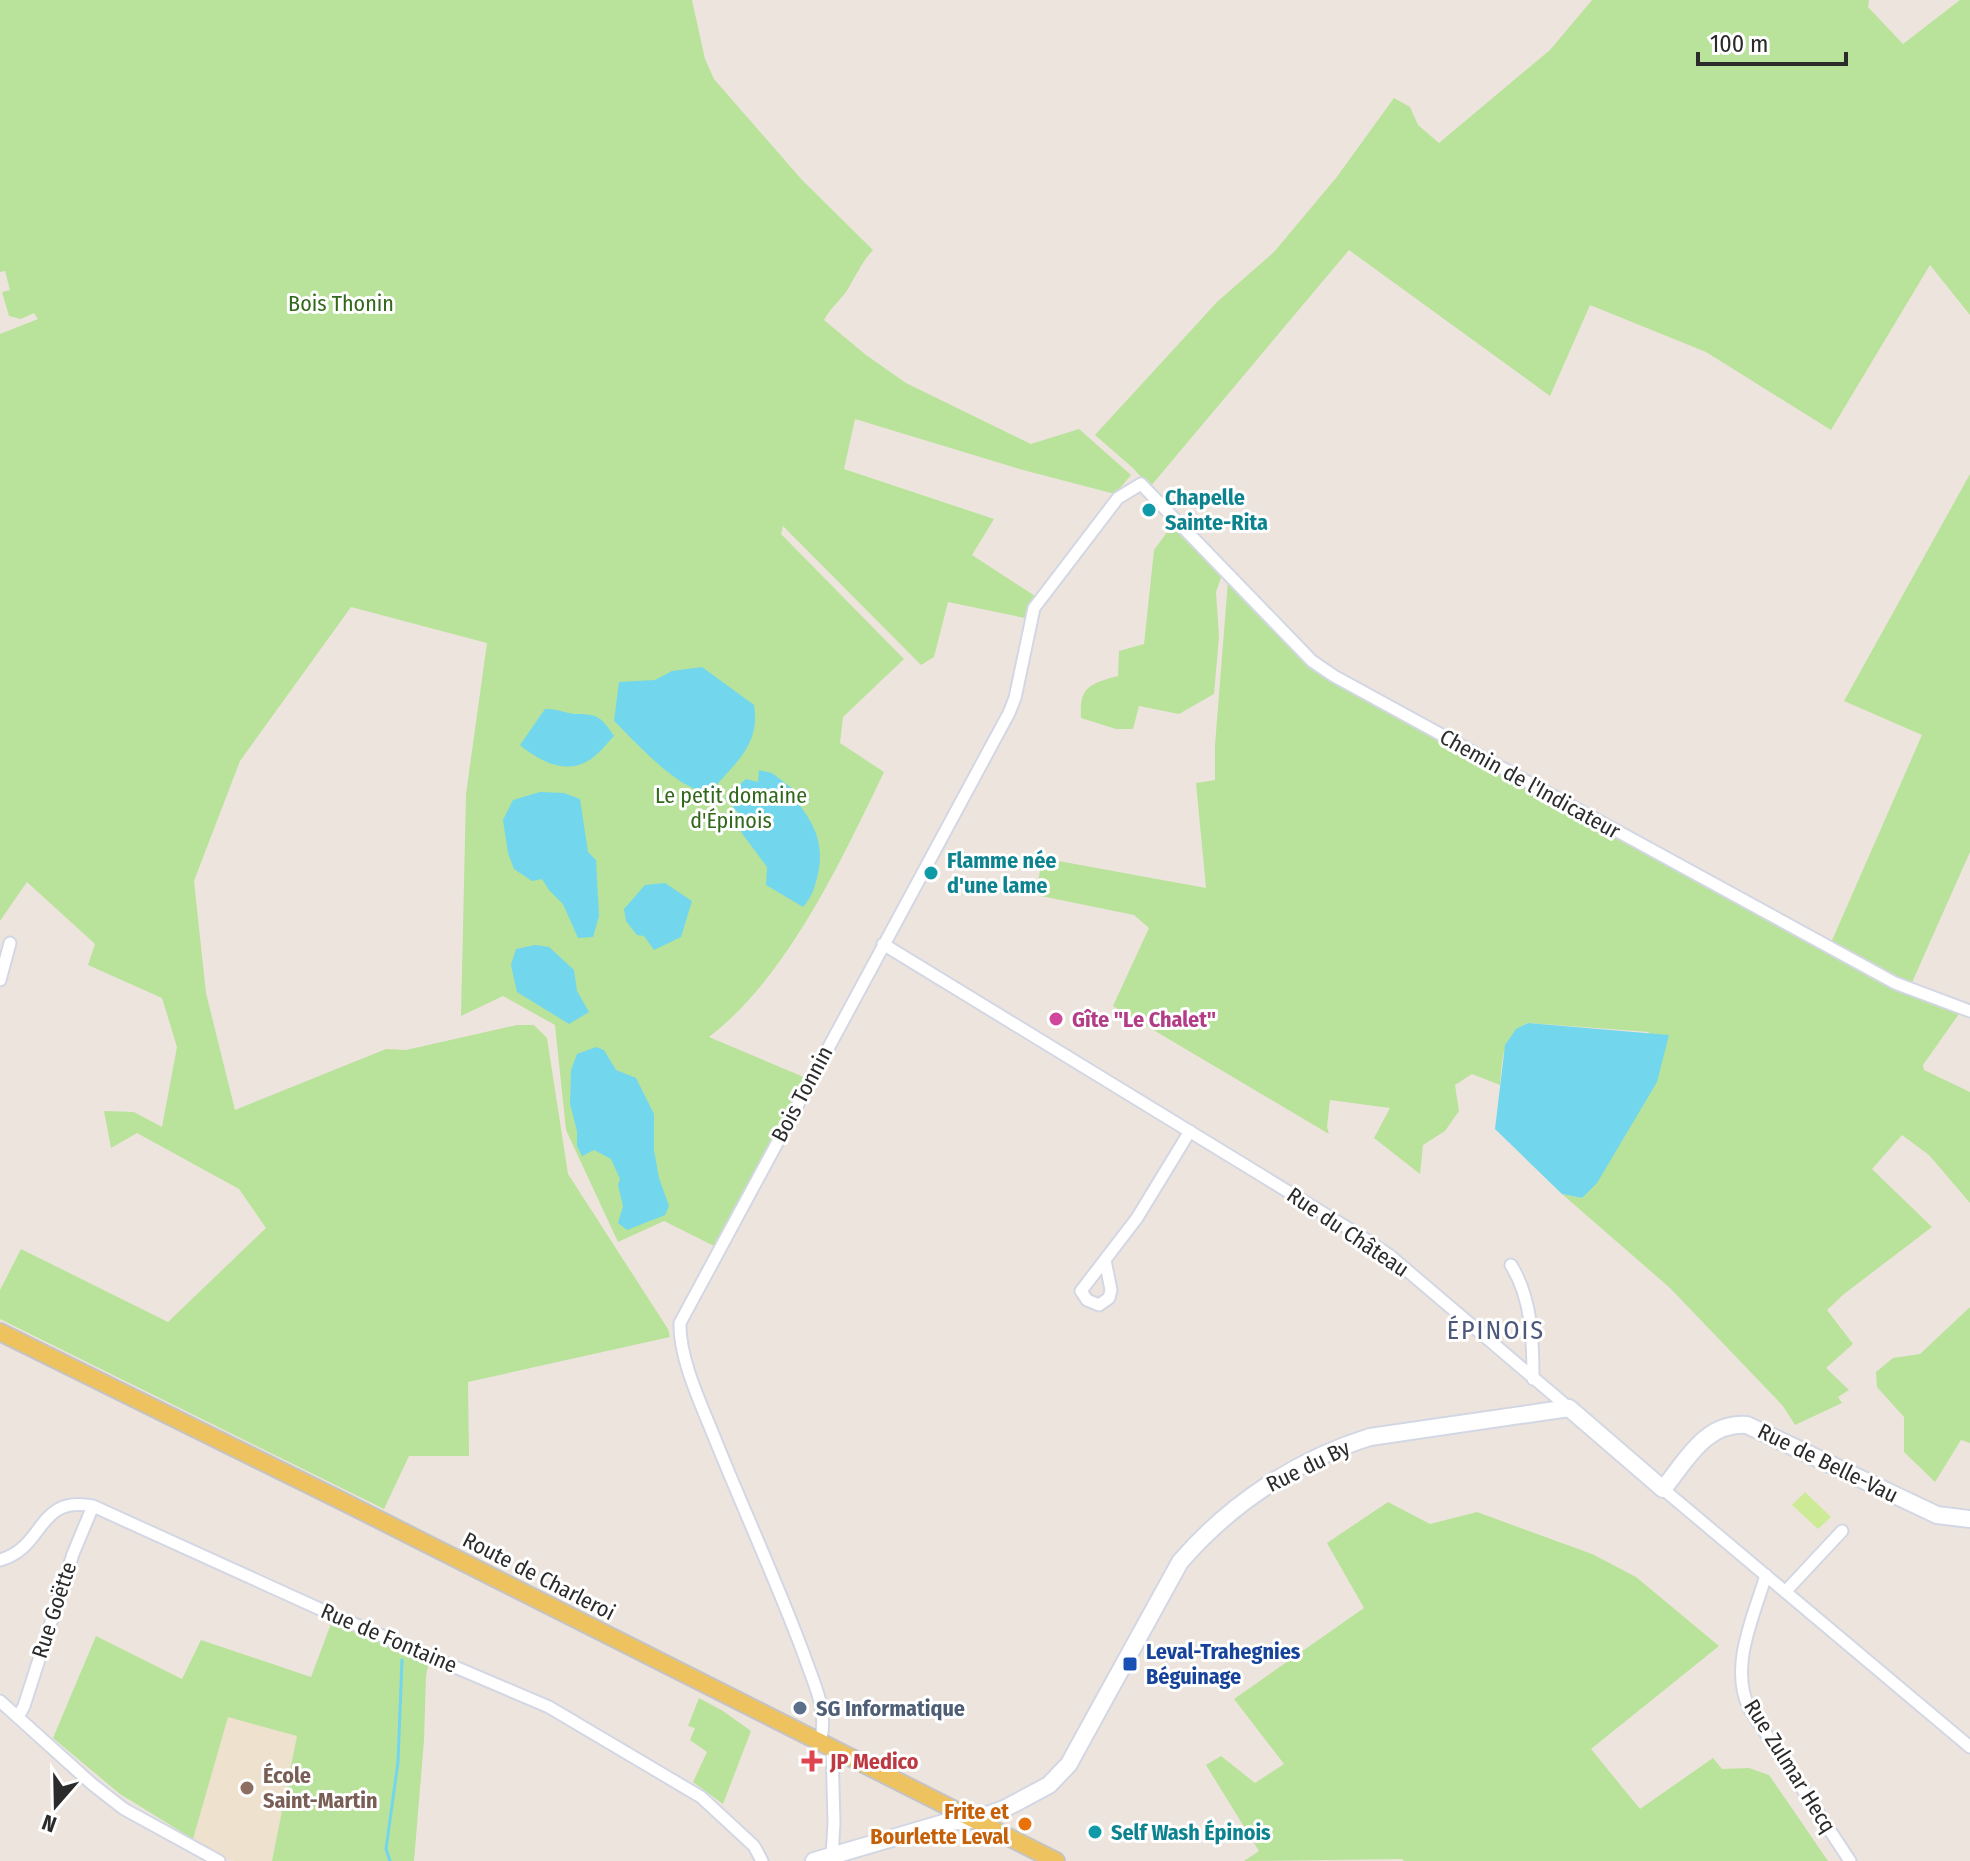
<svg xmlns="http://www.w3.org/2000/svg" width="1970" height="1861" viewBox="0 0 1970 1861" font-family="'Fira Sans Condensed',sans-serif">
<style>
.education{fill:#eee1cd}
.green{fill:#b9e29b}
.pitch{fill:#cdea97}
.water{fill:#72d6ed}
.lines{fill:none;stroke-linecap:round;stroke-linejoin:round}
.stream{stroke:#72d6ed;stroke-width:3}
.street-casing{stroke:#d3d7e3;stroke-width:15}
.secondary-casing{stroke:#d3d7e3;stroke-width:20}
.primary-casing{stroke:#c4c4c4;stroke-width:20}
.street{stroke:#fff;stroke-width:11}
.secondary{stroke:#fff;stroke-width:16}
.primary{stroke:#efc260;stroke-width:16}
.culture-dot{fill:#0f9aa8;stroke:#fff;stroke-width:3}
.hotel-dot{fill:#d1479c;stroke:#fff;stroke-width:3}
.transit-dot{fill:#1a4fb4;stroke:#fff;stroke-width:3}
.service-dot{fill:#5c6f8a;stroke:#fff;stroke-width:3}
.health-dot{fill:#e0444e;stroke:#fff;stroke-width:3}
.education-dot{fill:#8d6e63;stroke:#fff;stroke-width:3}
.food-dot{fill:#e8710a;stroke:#fff;stroke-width:3}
.labels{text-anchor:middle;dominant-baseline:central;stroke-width:6;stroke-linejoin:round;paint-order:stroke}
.park-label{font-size:22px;fill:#31681b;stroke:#fff}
.culture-label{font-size:22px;font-weight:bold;fill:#0d838f;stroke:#fff;text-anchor:start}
.street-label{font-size:22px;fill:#2b2b2b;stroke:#fff}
.hotel-label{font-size:22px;font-weight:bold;fill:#b23c85;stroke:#fff;text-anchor:start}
.transit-label{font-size:22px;font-weight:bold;fill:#164399;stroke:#fff;text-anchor:start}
.service-label{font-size:22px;font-weight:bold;fill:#4e5e75;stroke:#fff;text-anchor:start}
.health-label{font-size:22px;font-weight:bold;fill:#be3a42;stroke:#fff;text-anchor:start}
.education-label{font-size:22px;font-weight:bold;fill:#785e54;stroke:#fff;text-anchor:start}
.food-label{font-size:22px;font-weight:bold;fill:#c56008;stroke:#fff;text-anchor:end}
.quarter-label{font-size:26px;letter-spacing:2px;fill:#4c587b;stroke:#fff}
</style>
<rect width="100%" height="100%" fill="#ede5dd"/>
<path class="education" d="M228,1716l70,20 -26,125h-37l-13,-4 -29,-18z"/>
<path class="green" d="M0,0h692l13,59 9,20 88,101 71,70c-11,12 -17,25 -25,39 -7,11 -18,19 -24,31l42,35 40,28 125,61 48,-15 52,46 -16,19 -92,-24 -168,-51 -11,50 150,50 -22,36 63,41 -10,22 -77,-16 -14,55 -13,8 -138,-139 -2,8 123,125 -61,58 -3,26 44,29c-43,89 -96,204 -175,265l97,41 -92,168 -50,-25 -46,21 -52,-112 -11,-105 -52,-29 -42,20 5,-222 21,-151 -136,-36 -111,154 -46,120 12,112 29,117 151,-61 20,1 111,-25h17l13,13 21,136 100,155 2,8 -202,45 1,74h-60l-25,53 -384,-190v-29l21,-41 147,73 98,-94 -27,-39 -102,-56 -26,15 -7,-37 30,1 28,15 15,-80 -15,-49 -74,-33 7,-21 -68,-62 -27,39v-587l38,-15 -4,-6 -13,6 -12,-3 -7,-24 8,-2 -5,-19 -5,1z
M1592,0h277l-1,7 35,37 57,-44h10v315l-40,-50 -99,165 -125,-78 -116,-47 -40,91 -201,-146 -199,237 -17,-19 -38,-33 122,-133 57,-50 62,-74 58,-80 16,9 8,18 21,18 111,-93z
M1970,474v378l-60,135 -80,-42 92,-210 -78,-34z
M1173,524l49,51 -6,17 3,45 -5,57 -35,20 -40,-8 -6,23h-17l-35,-11c-2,-32 9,-34 37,-42l1,-25 25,-7 10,-94z
M1228,581l92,92 199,108 442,230 -38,54 1,5 46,22v111l-41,-48 -27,-20 -30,34 60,58 -88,67 -17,16 26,34 -27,24 23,22 -11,7 4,6 -47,22 -12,-19 -113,-118 -108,-94 20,4 67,-166 -121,-9c-27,14 -25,34 -28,62l-28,-11 -17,11 4,26 -14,20 -22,14 -3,29 -46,-36 16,-30 -60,-8 -3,27 2,7 -216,-128 36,-78 -15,-13 -98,-20 6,-37 164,30 -10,-105 19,-3v-35z
M1970,1307v136l-9,-3 -26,42 -31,-30v-35l-27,-30 -1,-15 17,-14 27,-4z
M1388,1502l42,22 47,-12 115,42 44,23 83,69 -128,103 49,60 73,-51 9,11 27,-1 20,7 59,86h-424l-2,-2 -158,2 15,-10 -53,-86 15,-9 34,27 29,-19 -50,-65 130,-91 -37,-65z
M332,1621l97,41 -3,14 -2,64 -10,121h-142l25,-125 -69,-19 -35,122 -73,-45 -67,-56 43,-102 86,43 19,-39 110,37z
M699,1698l24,13 28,20 -28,73 -30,-22 14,-30 -17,-12 5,-12 -7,-2z"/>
<path class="pitch" d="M1805,1492l26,25 -13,12 -26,-24z"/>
<path class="water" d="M702,667l52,38c7,40 -20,59 -44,87 -30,1 -75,-51 -96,-71l5,-39 36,-2 17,-9z
M545,709c11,-1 22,5 33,5 20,0 24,4 36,22 -7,7 -14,17 -23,23 -24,17 -52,2 -71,-14z
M759,770l13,3 21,16 -1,6c22,28 34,48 25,83 -3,12 -6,20 -14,29l-37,-22 1,-18 -26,-35v-16l-16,-18 21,-19 12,3z
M540,792l24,1 16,6 8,53 8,8 3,56 -6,21 -15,1 -15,-34 -14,-14 -7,-11 -10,2 -18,-12 -6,-16 -5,-33 10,-20z
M665,883l27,18 -11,36 -27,13 -10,-14 -7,-1 -11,-14 -2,-12 21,-24z
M535,945l14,2 25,23 3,21 12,21 -20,12 -52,-32 -6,-27 5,-16z
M1528,1023l141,12 -12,47 -60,101 -15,15 -20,-4 -67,-65 10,-84 11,-16z
M596,1047l8,3 12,20 20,8 18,36v36l5,28 10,28 -4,9 -38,15 -9,-7 5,-17 -5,-21 2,-6 -9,-20 -17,-9 -12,6 -5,-10v-15l-7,-27 1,-34 6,-16z"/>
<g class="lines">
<path class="stream" d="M390,1861l-4,-12 12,-87 4,-102"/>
<defs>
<path id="street" d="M883,944l476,291 30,20 180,153
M0,980l10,-37
M1105,1260l6,30 -2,8 -10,7 -12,-5 -6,-9 56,-73 53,-87
M1511,1265c21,34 22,75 22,114
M1663,1489l307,258
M0,1560c46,-13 36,-65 93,-54l240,109 216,92 152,90 53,49 8,15
M1766,1575c-12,41 -37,91 -17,133l101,153
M1785,1592l57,-61
M0,1701l92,83 32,25 95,52
M19,1715l5,-9 49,-152 20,-48
M820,1742c9,-30 -6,-58 -16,-87 -27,-73 -60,-144 -89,-216 -13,-33 -36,-80 -35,-116l329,-610 6,-15 19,-90 84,-110 23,-14 171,177 22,15 561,307 75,28
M832,1748l2,75 -2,33"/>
<path id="secondary" d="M814,1861l133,-39 27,-2 30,-11 45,-24 20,-21 7,-13 104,-189c50,-58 116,-102 190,-125l199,-29 94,81c24,-29 42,-67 84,-64l190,90 33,4"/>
<path id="primary" d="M0,1332l344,170 712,359"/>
</defs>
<use href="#street" class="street-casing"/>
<use href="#secondary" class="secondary-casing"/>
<use href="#primary" class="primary-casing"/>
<use href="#street" class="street"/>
<use href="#secondary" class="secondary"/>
<use href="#primary" class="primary"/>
</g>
<g class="culture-dot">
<circle cx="1149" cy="510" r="8"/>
<circle cx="931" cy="873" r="8"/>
<circle cx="1095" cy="1832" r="8"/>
</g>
<circle class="hotel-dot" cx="1056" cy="1019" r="8"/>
<rect class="transit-dot" x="1122" y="1656" width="16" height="16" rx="4"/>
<circle class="service-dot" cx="800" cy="1708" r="8"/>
<path class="health-dot" d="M808 1749h8v8h8v8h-8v8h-8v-8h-8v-8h8z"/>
<circle class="education-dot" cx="247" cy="1788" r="8"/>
<circle class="food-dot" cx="1025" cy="1824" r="8"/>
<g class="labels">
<g class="park-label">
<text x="341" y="303">Bois Thonin</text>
<text x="731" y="795">Le petit domaine<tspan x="731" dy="25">d'Épinois</tspan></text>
</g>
<g class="culture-label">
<text x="1165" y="497">Chapelle<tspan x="1165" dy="25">Sainte-Rita</tspan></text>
<text x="947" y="860">Flamme née<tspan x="947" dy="25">d'une lame</tspan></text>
<text x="1111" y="1832">Self Wash Épinois</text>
</g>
<g class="street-label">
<text transform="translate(1530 784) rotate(29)">Chemin de l'Indicateur</text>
<text transform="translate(802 1094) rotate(-62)">Bois Tonnin</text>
<text transform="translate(1348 1232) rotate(34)">Rue du Château</text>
<text transform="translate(1828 1463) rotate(26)">Rue de Belle-Vau</text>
<text transform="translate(1308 1466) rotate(-26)">Rue du By</text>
<text transform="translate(539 1576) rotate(27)">Route de Charleroi</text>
<text transform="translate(54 1610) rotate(-72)">Rue Goëtte</text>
<text transform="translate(389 1638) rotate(23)">Rue de Fontaine</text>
<text transform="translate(1790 1766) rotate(58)">Rue Zulmar Hecq</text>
</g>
<g class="hotel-label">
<text x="1072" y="1019">Gîte "Le Chalet"</text>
</g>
<g class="transit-label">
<text x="1146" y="1651">Leval-Trahegnies<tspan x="1146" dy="25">Béguinage</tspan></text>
</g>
<g class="service-label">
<text x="816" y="1708">SG Informatique</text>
</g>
<g class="health-label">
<text x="830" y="1761">JP Medico</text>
</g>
<g class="education-label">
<text x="263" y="1775">École<tspan x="263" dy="25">Saint-Martin</tspan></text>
</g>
<g class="food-label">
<text x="1009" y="1811">Frite et<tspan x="1009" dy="25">Bourlette Leval</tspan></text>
</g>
<g class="quarter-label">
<text x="1496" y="1330">ÉPINOIS</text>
</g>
</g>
<g transform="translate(56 1805) rotate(200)" stroke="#ffffff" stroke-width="6" paint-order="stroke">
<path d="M0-6L14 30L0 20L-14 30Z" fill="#2b2b2b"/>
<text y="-12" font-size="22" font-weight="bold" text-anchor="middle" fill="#2b2b2b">N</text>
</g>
<path d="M1698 52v12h148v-12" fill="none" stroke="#2b2b2b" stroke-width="4"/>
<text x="1710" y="52" font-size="24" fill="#2b2b2b" stroke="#ffffff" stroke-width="6" paint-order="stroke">100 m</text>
</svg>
